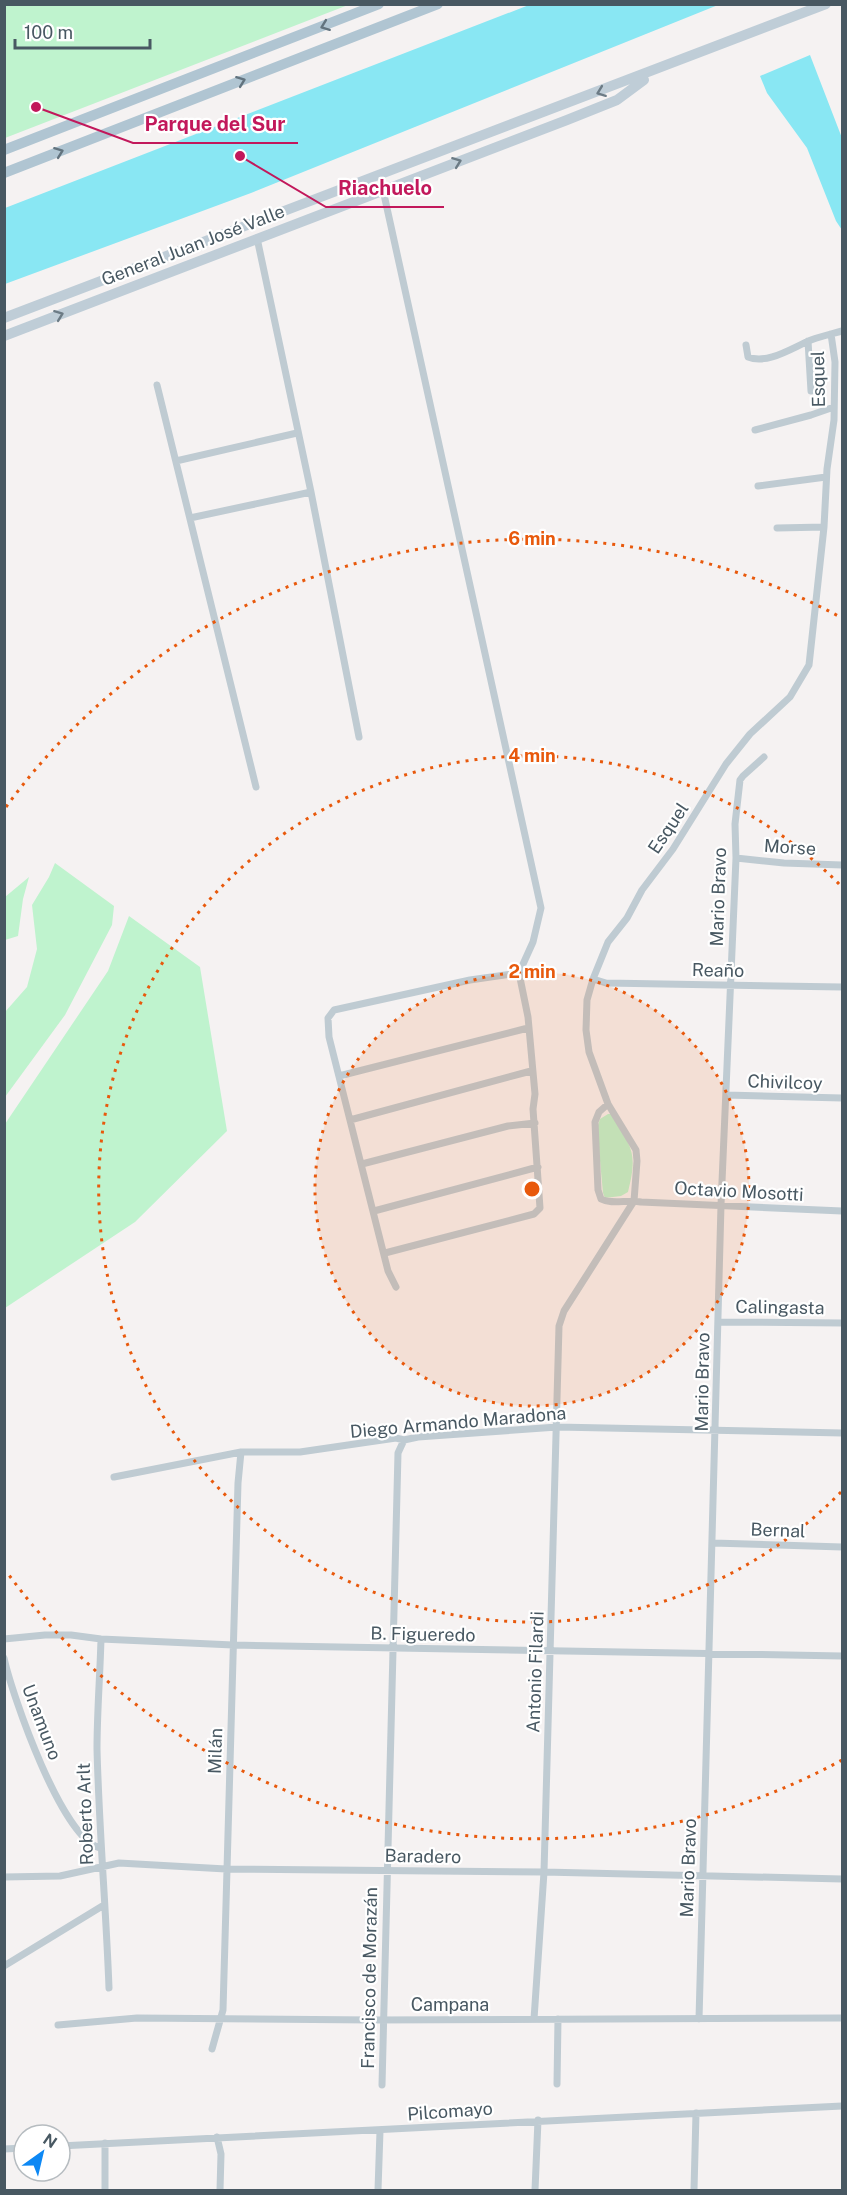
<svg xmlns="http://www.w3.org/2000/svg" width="847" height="2195" viewBox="0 0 847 2195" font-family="'Public Sans',sans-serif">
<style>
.green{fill:#bff3ce}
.water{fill:#89e7f3}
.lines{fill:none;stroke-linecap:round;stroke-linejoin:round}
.street{stroke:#bfcbd2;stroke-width:7}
.secondary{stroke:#bfcdd7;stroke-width:10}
.primary{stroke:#b0c5d2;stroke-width:10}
.oneway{stroke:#62737e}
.oneway2{stroke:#6c7b85}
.ring{fill:none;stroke:#e8590c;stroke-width:3;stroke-dasharray:3 6}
.labels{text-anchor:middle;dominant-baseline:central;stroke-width:4.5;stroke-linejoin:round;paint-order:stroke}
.street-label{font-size:18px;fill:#485862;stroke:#fff}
.centre{fill:#e8590c;stroke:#fff;stroke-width:3}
.ring-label{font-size:18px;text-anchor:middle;font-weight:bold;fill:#e8590c;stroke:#fff;stroke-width:4.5;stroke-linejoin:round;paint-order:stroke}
.leader{fill:none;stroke:#c2185b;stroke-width:2}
.callout-dot{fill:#c2185b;stroke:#fff;stroke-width:2}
.callout-label{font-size:20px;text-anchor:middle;font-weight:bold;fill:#c2185b;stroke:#fff;stroke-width:4.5;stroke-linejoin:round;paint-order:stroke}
</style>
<rect width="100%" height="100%" fill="#f5f2f2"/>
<path class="green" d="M5,4h343v1l-343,133z
M55,863l59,43 -2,19 -47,90 -60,82v-85l22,-25 10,-38 -5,-44 17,-28z
M29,877l-6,22 -5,37 -13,4v-43z
M129,916l71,51 27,164 -92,91 -130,86v-184l103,-153z
M608,1114h3c21,34 27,38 17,78l-7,4 -16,2 -2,-5 -6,-65 3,-9z"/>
<path class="water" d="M529,5h189l-467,188 -246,91v-76z
M810,55l32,83v92l-6,-9 -29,-73 -40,-55 -7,-17z"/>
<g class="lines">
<path class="street" d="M383,190l158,718 -8,34 -14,31 9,44 7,77 -2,15 7,99 -6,6 -149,39
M257,238l54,254 48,245
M808,341l3,50
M746,345l2,12c20,8 45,-10 63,-17 10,-4 20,-6 31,-9
M157,385l99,402
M755,430l56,-15 23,-8
M176,461l121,-28
M758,486l68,-9
M190,518l121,-26
M777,528l47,-1
M736,858l48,5 58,2
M593,979l13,4 236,4
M339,1076l189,-48
M726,1095l116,3
M608,1104l-9,8 -4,10 3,68 3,9c11,6 27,0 40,3l201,9
M350,1120l181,-49
M362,1164l146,-38 27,-3
M374,1211l164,-44
M396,1287l-8,-16 -59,-234 -1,-19 6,-8 136,-30 49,-7
M718,1322l124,1
M114,1477l127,-25h59l96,-14 8,2 14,-3 139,-10 285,6
M713,1543l129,4
M4,1639l41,-4h26l30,4 132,6 609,11
M101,1639c-1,37 -4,74 -4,110 2,80 9,159 12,239
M4,1658c8,37 59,184 97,190
M4,1877l56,-1 59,-13 107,6 318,3 298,7
M4,1966l100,-61
M534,2019l10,-147 15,-546 5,-15 70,-110 3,-40 -1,-11 -28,-46 -19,-52 -3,-22 1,-30 6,-21 15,-37 19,-24 15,-28 31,-41 53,-85 24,-30 40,-37 19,-32 15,-138 3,-58 7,-49 1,-58 -4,-28
M699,2019l22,-814 15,-347 -1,-34 5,-44 3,-4 21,-19
M58,2025l79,-7 235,2 470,-2
M212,2049l11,-39 15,-527 3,-31
M557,2084l1,-65
M382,2085l16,-632 6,-13
M217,2137l4,17 -1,36
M60,2146l782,-40
M4,2149l20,-1
M105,2190v-47
M378,2190l2,-59
M535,2190l3,-70
M694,2190l2,-77"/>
<path class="secondary" d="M4,318l822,-314
M4,336l563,-216 50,-20 27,-20"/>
<path class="primary" d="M4,150l375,-146
M4,173l434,-169"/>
</g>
<defs><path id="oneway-chevron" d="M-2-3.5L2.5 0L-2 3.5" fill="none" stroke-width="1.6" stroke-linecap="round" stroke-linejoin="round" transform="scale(1.5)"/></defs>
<g class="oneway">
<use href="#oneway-chevron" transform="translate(325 26) rotate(159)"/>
<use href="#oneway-chevron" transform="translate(241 81) rotate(-21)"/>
<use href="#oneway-chevron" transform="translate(59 152) rotate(-21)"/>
</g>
<g class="oneway2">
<use href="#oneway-chevron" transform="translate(601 92) rotate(159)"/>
<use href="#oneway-chevron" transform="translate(457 162) rotate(-21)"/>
<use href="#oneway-chevron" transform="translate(59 315) rotate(-21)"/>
</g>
<circle cx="532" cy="1189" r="217" fill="#e8590c" fill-opacity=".12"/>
<g class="ring">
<circle cx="532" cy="1189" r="217"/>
<path d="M841 1492A433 433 0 1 1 841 886"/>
<path d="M842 1760A650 650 0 0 1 6 1571M6 807A650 650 0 0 1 842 618"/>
</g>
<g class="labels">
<g class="street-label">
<text transform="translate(193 245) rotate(-21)">General Juan José Valle</text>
<text transform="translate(818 379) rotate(-91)">Esquel</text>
<text transform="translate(668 828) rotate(-56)">Esquel</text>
<text transform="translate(790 847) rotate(4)">Morse</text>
<text transform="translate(718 897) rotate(-88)">Mario Bravo</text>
<text transform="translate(718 970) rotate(1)">Reaño</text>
<text transform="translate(785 1082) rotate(2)">Chivilcoy</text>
<text transform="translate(739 1191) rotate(3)">Octavio Mosotti</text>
<text transform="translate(780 1307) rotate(1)">Calingasta</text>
<text transform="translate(702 1382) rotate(-89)">Mario Bravo</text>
<text transform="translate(458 1422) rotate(-5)">Diego Armando Maradona</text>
<text transform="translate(778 1530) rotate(2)">Bernal</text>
<text transform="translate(423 1634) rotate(1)">B. Figueredo</text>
<text transform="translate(535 1672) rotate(-88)">Antonio Filardi</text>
<text transform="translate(42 1722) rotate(69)">Unamuno</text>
<text transform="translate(215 1751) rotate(-88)">Milán</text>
<text transform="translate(85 1814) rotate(-92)">Roberto Arlt</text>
<text transform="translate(423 1856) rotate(1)">Baradero</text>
<text transform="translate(688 1868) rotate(-88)">Mario Bravo</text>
<text transform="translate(369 1978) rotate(-89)">Francisco de Morazán</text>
<text x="450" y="2004">Campana</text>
<text transform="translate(450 2111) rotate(-4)">Pilcomayo</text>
</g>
</g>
<circle cx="532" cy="1189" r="9" class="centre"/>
<g class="ring-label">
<text x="532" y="545">6 min</text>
<text x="532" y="762">4 min</text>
<text x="532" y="978">2 min</text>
</g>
<path class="leader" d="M36 107L133 143H298M240 156L326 207H444"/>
<g class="callout-dot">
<circle cx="36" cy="107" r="6"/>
<circle cx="240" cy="156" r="6"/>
</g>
<g class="callout-label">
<text x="215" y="131">Parque del Sur</text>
<text x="385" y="195">Riachuelo</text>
</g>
<rect width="847" height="2195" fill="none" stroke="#485862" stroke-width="12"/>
<g transform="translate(42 2153) rotate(34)"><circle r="28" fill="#ffffff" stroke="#b6bcc0" stroke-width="1.5"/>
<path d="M0-4.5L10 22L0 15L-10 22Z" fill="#0d88f4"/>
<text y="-9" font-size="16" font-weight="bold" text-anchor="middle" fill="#485862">N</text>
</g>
<path d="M15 39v9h135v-9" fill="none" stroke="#485862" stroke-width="3"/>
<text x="24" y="39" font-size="18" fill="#485862" stroke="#ffffff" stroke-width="4.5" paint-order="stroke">100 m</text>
</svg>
